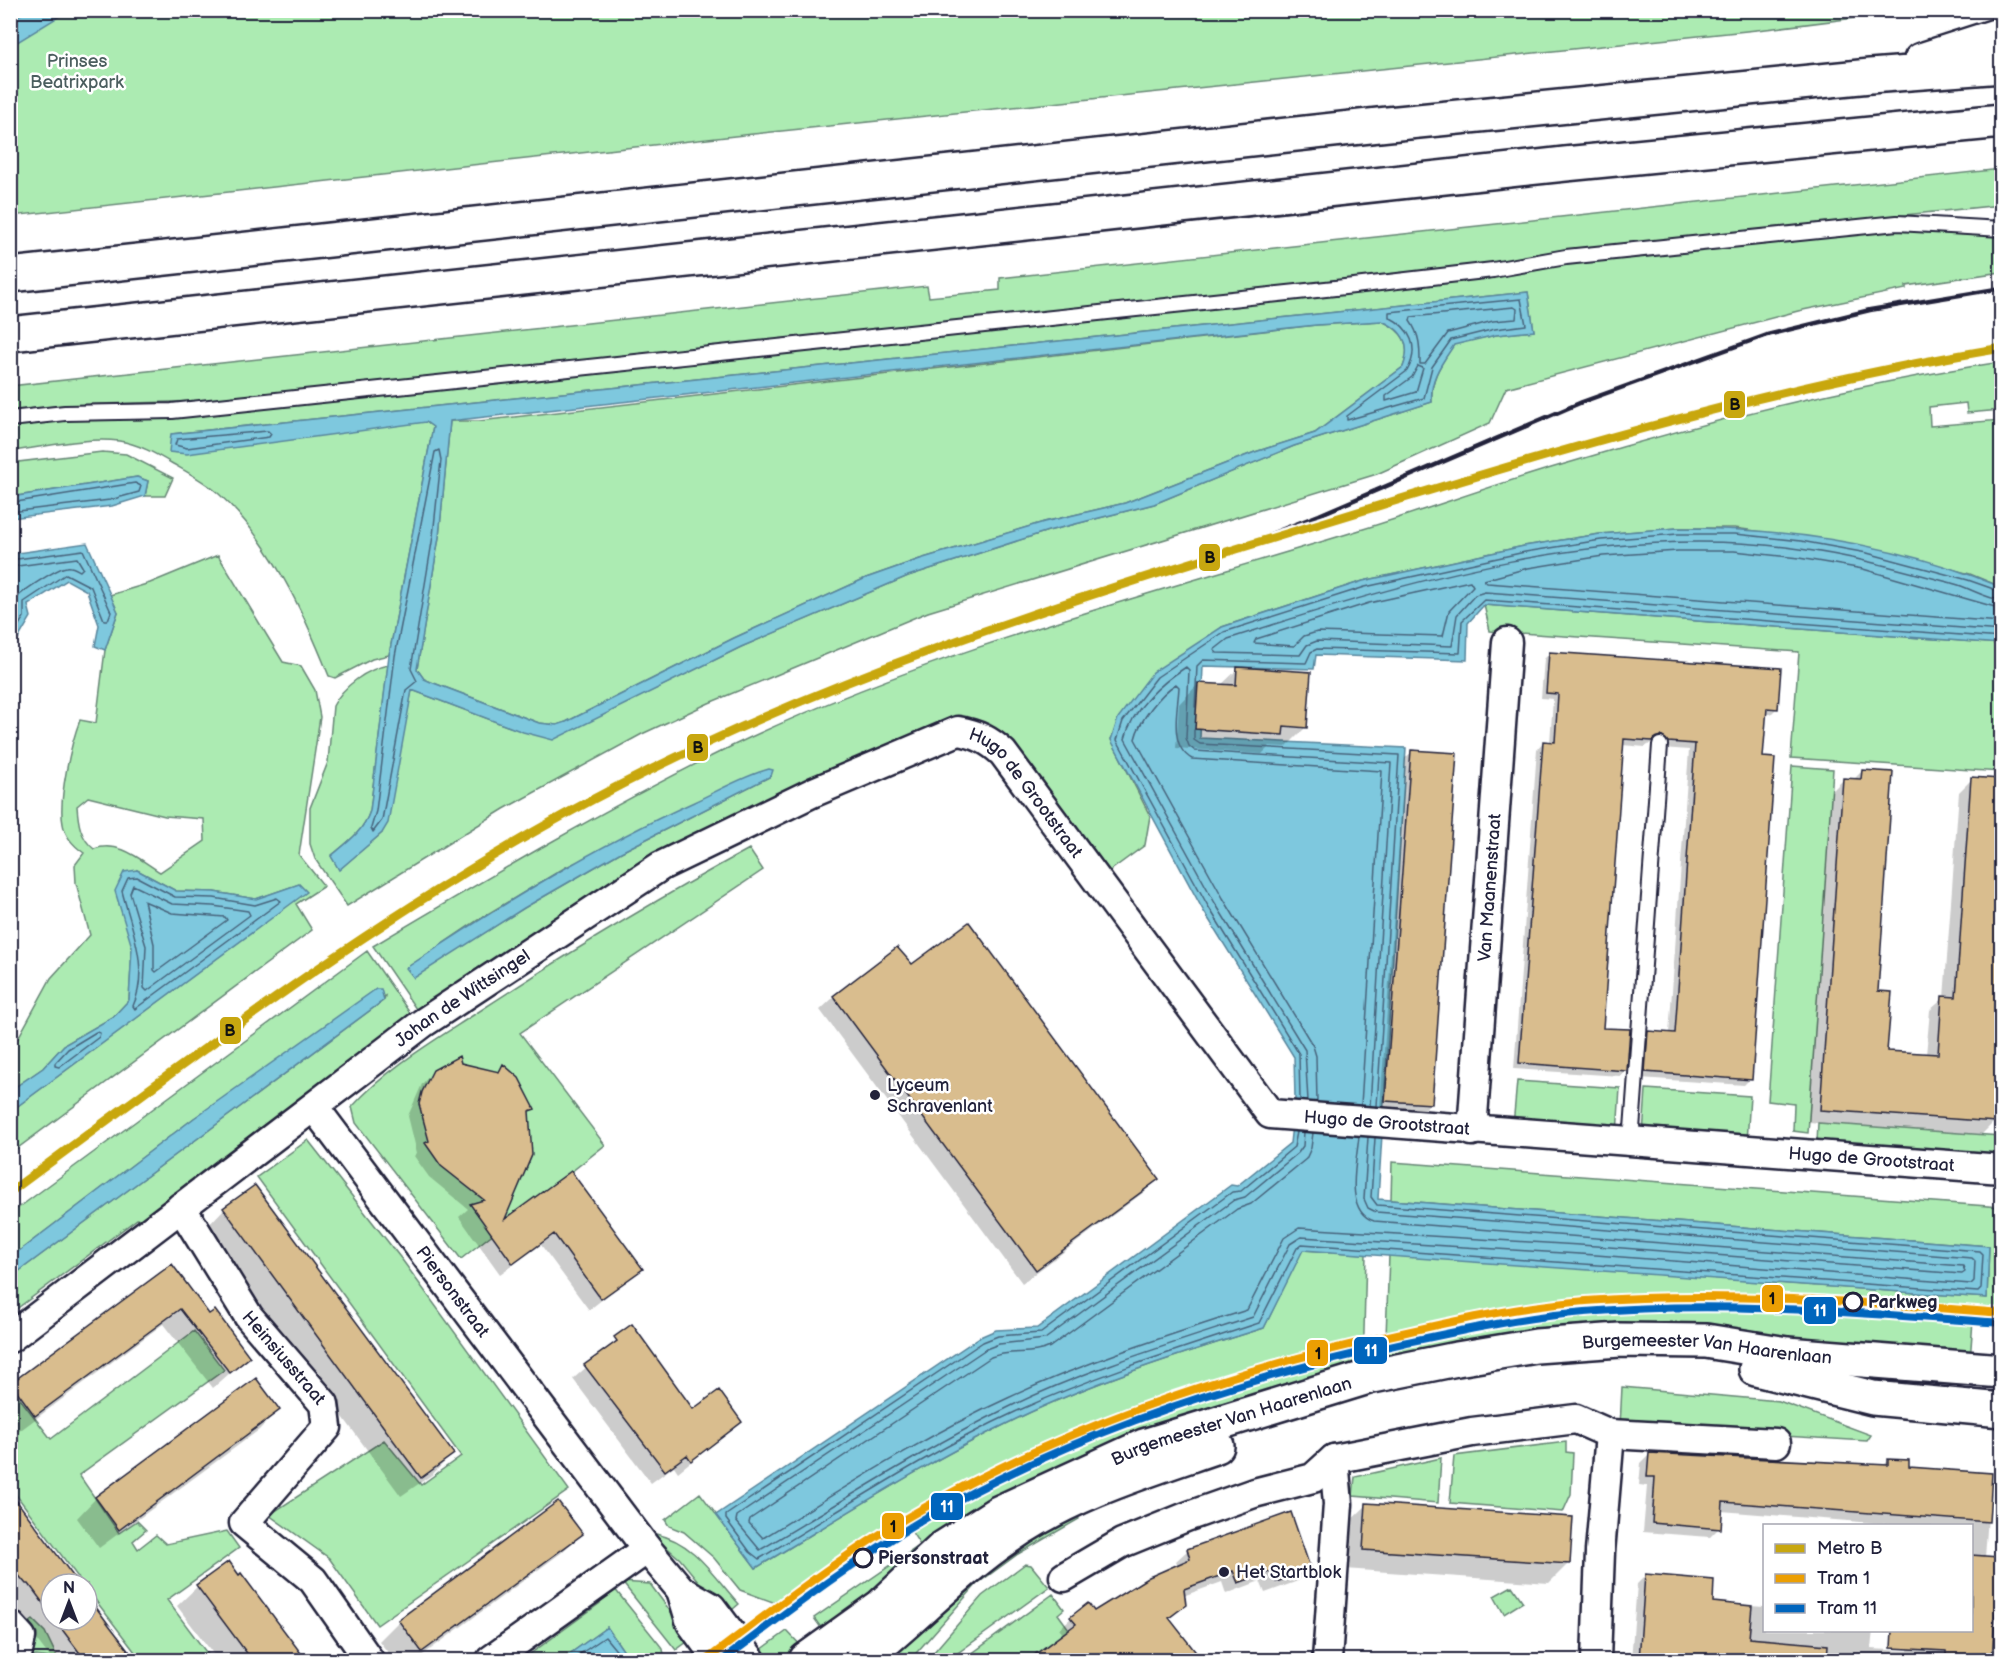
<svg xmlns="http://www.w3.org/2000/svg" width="2012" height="1671" viewBox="0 0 2012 1671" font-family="'Balsamiq Sans',sans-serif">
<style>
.green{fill:#acebb2;stroke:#678676;stroke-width:1.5;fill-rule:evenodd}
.water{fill:#7ec8de;stroke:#59869d;stroke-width:1.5;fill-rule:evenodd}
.shadow{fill:#0003}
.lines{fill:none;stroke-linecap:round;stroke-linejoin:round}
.shore{stroke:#47647c;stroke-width:1.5}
.building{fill:#d9bd8e;stroke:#22223b;stroke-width:1.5}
.lane-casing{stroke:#22223b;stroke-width:18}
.street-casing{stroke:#22223b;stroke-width:33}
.secondary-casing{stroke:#22223b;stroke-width:38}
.highway-casing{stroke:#22223b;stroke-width:38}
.lane{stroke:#fff;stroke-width:14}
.street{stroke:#fff;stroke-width:28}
.secondary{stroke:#fff;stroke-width:33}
.highway{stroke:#fff;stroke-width:33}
.rail{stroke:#22223b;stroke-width:4.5}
.tram-1-casing{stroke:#fff;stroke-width:12}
.tram-2-casing{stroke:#fff;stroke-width:12}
.tram-1{stroke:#ec9f03;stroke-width:8}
.tram-2{stroke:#0065bd;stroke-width:8}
.metro-1-casing{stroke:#fff;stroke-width:14}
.metro-1{stroke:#c8a710;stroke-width:9}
.poi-dot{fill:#22223b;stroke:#fff;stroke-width:2}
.stop-dot{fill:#fff;stroke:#22223b;stroke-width:3}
.labels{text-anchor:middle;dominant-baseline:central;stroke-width:5;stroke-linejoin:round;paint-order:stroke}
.park-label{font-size:18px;fill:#4b5e5f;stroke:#fff}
.street-label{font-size:18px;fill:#22223b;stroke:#fff}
.poi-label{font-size:18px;fill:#22223b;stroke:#fff;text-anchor:start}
.stop-label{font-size:18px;font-weight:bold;fill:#22223b;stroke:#fff;text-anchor:start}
.line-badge{stroke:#fff;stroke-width:2}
.badge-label{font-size:16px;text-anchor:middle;font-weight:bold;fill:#fff}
.pale-badge-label{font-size:16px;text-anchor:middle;font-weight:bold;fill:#111}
</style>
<rect width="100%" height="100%" fill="#fff"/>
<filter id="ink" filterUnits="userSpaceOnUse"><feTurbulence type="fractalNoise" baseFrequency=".0167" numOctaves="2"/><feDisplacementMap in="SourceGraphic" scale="12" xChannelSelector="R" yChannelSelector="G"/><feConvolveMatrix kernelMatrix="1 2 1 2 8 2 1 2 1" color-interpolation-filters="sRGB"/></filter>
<g filter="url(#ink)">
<path class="green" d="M10,11h1901l-145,18 -1013,105 -742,82z
M2001,169v36l-437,45 -67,13 -361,42 -934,96 -136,4 -55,6 -1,-25 917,-100 2,11 71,-7v-12z
M1897,228l104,6v38l-95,14v3l-108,22 -292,77 -16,35 -113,51 -449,138 -219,91 -67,31 -138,75 -157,97 -32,-47 -5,-15v-36l18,-46 5,-56c10,-20 34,-37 55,-41l-18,146c-7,21 -22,31 -39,45l8,13 43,-36 30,-143 95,36 46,13 188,-92 167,-71 140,-45 106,-27 140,-58 138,-44c-2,-23 9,-38 22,-58l42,-9 38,-4 -6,-39 -1357,142 255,-12 7,5 -44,228 -17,4 -37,19 -6,-2c-25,-63 -59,-136 -110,-182 -13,-12 -30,-21 -46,-30 -17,-10 -34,-20 -54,-23 -35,-4 -74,6 -108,10l-1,-28 30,-3 138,-3 1316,-140 70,-14z
M1382,321c21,10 30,23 21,46l-88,66 -60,19 -130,51 -81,19 -124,37 -54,19 -132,60 -168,84 -9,3 -18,-2 -108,-41 -7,-3 -7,-10 22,-132 11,-116h29l837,-96z
M2001,362v48l-34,3 -1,-10 -37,4 1,19 71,-6v167l-31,-13 -102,-27 -133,-19h-57l-78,6 -76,12 -161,35 -141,46 -111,112 39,77 -5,29 -38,28 -75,-101 -86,-49 -166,69 -128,66 -234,154 -45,-66c118,-70 236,-140 359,-200 200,-96 417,-151 628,-216 69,-21 138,-47 208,-67 142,-43 287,-79 433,-101zM771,776l-150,76 -97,56 -110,69 -7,-9 74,-50 85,-51z
M102,452l24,2 47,24 -8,18h-20l3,-15 -11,-4 -126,20 -1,-34z
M218,555l65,107 18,4 14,24 5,27 -21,138 25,31 -28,18 16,26 -301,223v-42l295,-219 -7,-8 -43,15 -42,-7 -38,-1 -39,-21 -8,130 -16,17 -49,28 -21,23 -32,22v-39l40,-73 39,-43 -14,-52 -1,-18 9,-12c-10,-7 -19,-16 -21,-29 -5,-24 8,-81 17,-104l16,3 9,-73 13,-38 -8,-17 40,-12zM88,797l77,19 39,3 1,22 -45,31c-21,-13 -41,-32 -66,-23 -14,-11 -16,-27 -17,-43z
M1484,605l517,39v128l-210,-14 8,-106 -309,-21z
M1792,766l41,3 -25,364 -15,-2 1,-27 -26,-3z
M749,849l14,21 -243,163 85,112 -144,114 -105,-136 -4,-16c34,-38 80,-65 123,-93 90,-59 180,-114 274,-165z
M367,951l45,65 -69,50 -2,11 -69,52 -11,-2 -49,37 -3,11 -60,45 -12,-1 -126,94v-36l373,-277 1,-4 -191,122 -183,139 -1,-43z
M1517,1081l103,7 -3,46 -104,-8z
M1646,1089l104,7 -3,46 -104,-7z
M1818,1123l183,13v19l-184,-13z
M308,1140l95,121 166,229 -192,135 -48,-67 -60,-43 115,-75 37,45 40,-29 -204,-279z
M1392,1162l609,45v101l-27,-1 -4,54 -178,-14 -407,17 4,-109 598,43 2,-52 -598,-46z
M1302,1250l64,4 -3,115 -536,267 -13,-18 106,-73 -10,-16 -118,80 -52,-19 -26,-32 -30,-26 -15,-6 -4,-6 35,-27 56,75c85,-51 170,-106 260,-149 79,-38 164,-65 248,-91z
M194,1331l30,39 -145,105 40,58 18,-12 9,9 -13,11 5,8 18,-14 10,9 61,-13 12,17 -72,52 45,60h-71l-54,-71v-5h-4l-72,-96v-101l40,52z
M1622,1387l157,14 92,34 -4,6 -247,-15z
M1566,1442v10l7,1 -2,41 -8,18 -113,-9 4,-47z
M1441,1458l-3,45 -85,-7 2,-19z
M1073,1507l6,12 -61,35 -41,30 -67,76h-35l84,-76z
M656,1534c39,8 58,43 83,70l-13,11 -46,-56 -25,-22z
M1025,1564l6,1 18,22 -101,73h-21l55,-64z
M622,1582l28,2 41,55 -15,11z
M610,1583l53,66 2,11h-43l5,-4 -20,-29 -46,33h-39l78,-57 1,-14z
M1512,1586l11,16 -19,12 -10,-18z
M1053,1594l11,15 -6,5 11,15 -42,31h-64z
M33,1620l12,12 13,27 -30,-4 -2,-30z
M787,1631l19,20c-17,7 -33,16 -48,1z"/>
<path class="water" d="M27,11v-1l41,1 -57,35v-27z
M1528,292l6,39 -38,4 -42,10c-12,18 -25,34 -22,57l-138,44 -140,58 -106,27 -140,45 -167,71 -188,93 -30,-8 -111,-42 -24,133 -6,10 -43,37 -8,-14c17,-14 32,-24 39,-45l19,-156 44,-228 -7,-5 -239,32 -18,-2 2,-18zM1382,321c21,9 30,23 21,46l-88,66 -60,19 -130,51 -81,19 -124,37 -54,19 -132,60 -168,84 -9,3 -18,-2 -108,-41 -7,-3 -7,-10 22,-132 11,-116 866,-96z
M137,477l11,4 -3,15 -33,10 -101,12v-21z
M1678,528c109,0 222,17 323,59v57l-517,-39 -16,18 -1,37 -151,-5 -2,14 -111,-3 -3,72 206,10 -28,451 611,47 -2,52 -684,-48 -39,78c-84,26 -169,53 -248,91 -90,43 -175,98 -260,149l-40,-53 264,-178 16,-7 41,-2 194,-143 6,1 53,-43 5,-45 -1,-41 -91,-147 -92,-170 7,-22 35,-46 69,-45 141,-46 161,-35 76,-12z
M87,543l31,69 -13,38 -10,-4 4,-21 -12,-34 -20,-11 -39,25 3,12 -20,34v-97z
M769,769l4,1 -2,6 -150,76 -97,56 -110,70 -8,-10c93,-62 186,-120 288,-166 24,-11 49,-26 75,-33z
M137,870l39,21 38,1 42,7 43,-15 8,8 -296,219v-21l32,-22 21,-23 49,-28 16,-17 3,-53 -17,-56 9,-19z
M376,989h5l3,11 -373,277v-20l183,-139z
M607,1627l20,29 -5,4h-61z"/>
<path class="shadow" d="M1550,653l227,55 -6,6h-6l-15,365 -6,6 -104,-7 3,-39 6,-7 20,2 20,-284 -27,-2 -8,-7 -9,6 -23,-2 -21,284 25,41 -6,6 -106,-7 23,-320 6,-7 7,1 3,-44 -12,-1 3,-39z
M1238,669l68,58 -20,20 -16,-1 -8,8 -86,-6 3,-44 19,-20 22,2z
M1412,752l18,351 -6,7 -44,-3 25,-349z
M1862,771l14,222 10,59 40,3 4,-45 14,-12 15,-206 13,-13 29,2 1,254 -7,86 -13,13 -174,-12 23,-330 13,-13 9,1z
M897,949l15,17 245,213 -13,13 -122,91 -202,-273 14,-13z
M460,1065l36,8 7,-7 30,42 -5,5 -26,110 68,-50 71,96 -52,41 -48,-65 -41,29 -41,-57 9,-8 -39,-32 -15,-21 3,-3 -9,-37 14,-32 12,-13z
M255,1187l197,267 -19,20 -32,22 -196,-267 19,-20z
M172,1266l37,50 39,41 -35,31 -50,-64 -145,108 -8,-10v-36z
M632,1327l61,84 47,11 -62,50 -4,-6 -23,17 -78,-104z
M278,1410l-19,20 -160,118 -22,-30 19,-20z
M1650,1454l232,13 7,-7 18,8 84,6 -6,84 12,1 -7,101h-359l6,-76 9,-9 65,28 53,4v23h109l-2,19 37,2 1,-21h63v-104h-60l-191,-15 -2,17 -9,9 -67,-5 4,-46 -8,-1 2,-22z
M10,1494l67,90h-26v36h36v-23l47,63h-82l-42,-55z
M558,1503l23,31 -20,19 -145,107h-22l-15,-19 20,-20z
M1367,1505l202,58 -20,20 -205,-14 3,-45z
M1188,1550l121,19 -11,12 -33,12 -5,-12 -34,13 -4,-12 -39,14 1,9 -15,14 31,41h-169l33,-25 -5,-6 12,-11 23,-5 84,-47 -2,-5z
M229,1563l10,14 2,-2 63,85h-86l-41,-54 20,-19z"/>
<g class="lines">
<path class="shore" d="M1521,299l5,26 -31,4 -44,11 -19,27 -8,31 -77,22v-4l60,-45c13,-23 4,-43 -18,-54v-5z
M1514,307l3,2 -1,10 -23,2 -45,12 -23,31h-5c0,-17 0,-29 -10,-43l1,-4z
M1418,366l5,2 -7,24 -30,9v-5l26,-19z
M268,431l3,3 -2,3 -82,11 -12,-3 2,-6z
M439,450l2,10 -8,76 -22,133 6,12 -11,9 -24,130 -9,12 -2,-4 5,-17 19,-155 40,-204z
M10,503l125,-20 6,3 -2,6 -29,8 -100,12
M10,560l73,-10 28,62 -3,8h-4l-13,-33 -25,-13 -42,28v15l-14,22
M10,567l67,-9 6,10 -3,3c-4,-2 -8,-5 -13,-4 -8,0 -45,24 -50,31 -5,8 0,16 -7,27
M1470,581l3,5 -24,25 -6,25 -126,-4 -13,4 -10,10 -40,-3 2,-4 113,-36z
M2002,600c-16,-1 -32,-12 -47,-16 -52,-14 -102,-28 -155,-35 -193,-28 -390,31 -572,90l-14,11 3,3 83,2 7,-10 10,-4 135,5 5,-31 18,-20 10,-3 517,39
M2002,609l-139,-40 -64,-11 -65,-7h-56l-75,5 -75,12 -44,12 3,3 515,39
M1195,707l2,-41 6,-6 103,3 5,-11 6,-3 143,4 2,-32 22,-21 518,38
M1194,730v10l6,4 199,11 -22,351
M137,877l38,20 39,1 41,7 22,-7 4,3 -146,108 -2,-3c17,-37 -2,-79 -11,-115l6,-13z
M133,885l39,19 41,2 35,5 2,4 -103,76 -3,-3 2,-42 -16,-53z
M144,901l28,12 53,4 2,3 -71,52 -2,-2v-26z
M96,1032l4,1 -1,4 -40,30 -4,-1v-3l13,-14z
M1300,1100l-1,-46 -91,-148 -91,-166 6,-19 34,-44 67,-45 141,-45 160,-35 76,-12 77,-6h57l66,7 66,12 101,27 34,12
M1308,1101l-3,-51 -90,-147 -90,-164c7,-30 36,-56 61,-72l3,3 -3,68 3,8 6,5 196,12 -21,343
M1317,1102l-1,-46 -3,-10 -90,-148 -88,-159c4,-18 25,-45 41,-55l3,3c-1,22 -11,59 13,72l190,12 -21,334
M1297,1132l-3,15 -53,44 -9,1 -191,141 -43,3 -15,6 -257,173v4l24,33 9,7c84,-50 167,-106 256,-147 79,-36 161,-62 244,-89l38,-75 5,-4 676,48 3,-3 2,-35 -3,-3 -603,-46 -6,-8 4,-59
M1304,1132l-1,14 -5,7 -53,44 -11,3 -189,139 -46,5 -13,5 -249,167 -1,5 24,29c83,-49 163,-101 249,-143 78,-38 162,-63 244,-90l37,-73 11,-7 295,18 375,29 3,-3 1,-20 -3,-3 -596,-46 -8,-4 -4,-9 4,-62
M1313,1133l-2,15 -5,11 -55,45 -14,5 -187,138c-18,9 -40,2 -59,10l-241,162 -1,4 14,15c80,-49 159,-101 245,-140 77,-36 158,-62 239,-88l37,-72 15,-10 297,18 366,28 3,-2 -2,-6 -589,-45c-31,-10 -17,-60 -15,-85
M571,1660l34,-23 14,17v6"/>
</g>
<path class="building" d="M1549,652l232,16 -3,41 -11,-1 -4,49 12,1 -23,322 -107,-8 3,-41 27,2 20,-289 -27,-2 -7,-6 -9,5 -28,-2 -21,289 27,1 -3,42 -108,-8 24,-322 12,1 3,-48 -12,-1z
M1237,667l74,5 -4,56 -23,-2 -1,9 -88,-6 3,-46 38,2z
M1411,750l46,3 -25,351 -47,-3z
M1862,770l31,2 -15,219 14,1 -5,59 51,3 4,-58 14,1 15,-220 30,2v276l-4,67 -177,-12 23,-332 18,1z
M969,922l190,257 -123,91 -203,-274 64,-49 15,17z
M459,1056l2,7 38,9 4,-8 16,14 16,31 -6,2 3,44 -27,64 66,-48 72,98 -42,30 -47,-65 -41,30 -43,-60 14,-4 -43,-34 -16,-23 4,-2 -10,-37 3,-12 11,-22z
M255,1185l199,269 -33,24 -198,-270z
M172,1264l37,50 6,-4 35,47 -20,16 -50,-64 -145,107 -24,-33z
M632,1324l61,85 26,-19 23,32 -51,39 -4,-6 -22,16 -81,-106 33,-24 -3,-4z
M256,1378l24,32 -161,120 -24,-33z
M1649,1453l239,12v-6l21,1v7l83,6 -3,49 -266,-20 -2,27 -69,-6 3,-46h-8z
M10,1492l69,92h-28v30l-22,-30h-3l-16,-19z
M558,1501l25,33 -161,118 -24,-32z
M1366,1503l207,14 -3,47 -207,-14z
M1291,1512l20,58 -35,12 -4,-11 -34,12 -5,-12 -49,18 2,16 -17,13 33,42h-174l48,-36 -6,-7 18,-14 6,8 55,-34 41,-18 -3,-10z
M1971,1555l28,2 -7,103h-46v-9l-55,-3 1,-18h79z
M229,1561l10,14 2,-2 65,87h-54l-56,-75z
M1645,1574l69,6 -1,22 39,4 -3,32 79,7 -1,15h-188z
M87,1595l22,30 27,35h-51l-30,-40h32z"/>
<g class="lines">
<defs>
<path id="lane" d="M10,419l55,-6 107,-2 1182,-125 139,-16 73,-13 331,-34 105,6
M1631,1143l29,-398"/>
<g id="street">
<path id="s1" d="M314,1107l333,442 34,41 30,17 40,53"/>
<path id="s2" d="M1472,1131l35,-489"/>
<path id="s3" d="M181,1207l68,110 75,87 3,23 -83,96 69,57 56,80"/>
<path id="s4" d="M10,1338l413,-315 238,-157 153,-74 144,-61c19,3 31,9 45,22l267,361 732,55"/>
<path d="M1064,1577l58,-34 64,-26 68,-24 59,-15 21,-19 138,-27 104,-13 34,15 166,9"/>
<path d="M681,1590l10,33 27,37"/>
<path d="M10,1625l11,12 -5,23"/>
<path d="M491,1660l156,-111"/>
<path d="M1327,1660l11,-156 -4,-45"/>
<path d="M1596,1660l4,-108 10,-118"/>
</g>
<g id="secondary">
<path d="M1756,1369l117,29 129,12"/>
<path id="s5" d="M806,1660l74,-53 63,-59 55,-35 146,-67 224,-69 89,-18 79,-13 84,-6 86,1 81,13 215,17"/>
<path d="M861,1660c51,-39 94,-87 147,-123 63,-44 137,-66 209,-91"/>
</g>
<path id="highway" d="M1921,60l81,-26
M10,275l1378,-151 482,-48 132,-10
M10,334l1555,-170 437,-43"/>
</defs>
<use href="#lane" class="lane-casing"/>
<use href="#street" class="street-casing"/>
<use href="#secondary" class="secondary-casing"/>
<use href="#highway" class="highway-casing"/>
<use href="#lane" class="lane"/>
<use href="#street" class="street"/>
<use href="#secondary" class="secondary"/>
<use href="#highway" class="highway"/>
<path class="rail" d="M1222,553l97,-38 263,-113 185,-67 103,-25 132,-22"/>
<defs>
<path id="tram-1" d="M706,1660c70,-52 139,-108 216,-151 149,-85 312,-140 480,-176 61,-14 121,-27 184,-32 139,-10 277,1 416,12"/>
<path id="tram-2" d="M723,1660c65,-49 130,-99 201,-141 148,-86 313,-140 479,-176 61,-13 120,-26 182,-31 139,-12 278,1 416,11"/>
</defs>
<use href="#tram-1" class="tram-1-casing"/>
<use href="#tram-2" class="tram-2-casing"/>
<use href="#tram-1" class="tram-1"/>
<use href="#tram-2" class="tram-2"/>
<defs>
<path id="metro-1" d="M10,1192c180,-133 358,-269 554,-377 247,-136 500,-214 768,-295 221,-68 441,-134 670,-172"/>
</defs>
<use href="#metro-1" class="metro-1-casing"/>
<use href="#metro-1" class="metro-1"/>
</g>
</g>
<g class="poi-dot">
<circle cx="875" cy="1095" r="6"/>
<circle cx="1224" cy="1572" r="6"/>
</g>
<g class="stop-dot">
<circle cx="1853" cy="1302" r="9"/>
<circle cx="863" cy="1558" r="9"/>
</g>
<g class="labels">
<g class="park-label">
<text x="77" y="61">Prinses<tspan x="77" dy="21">Beatrixpark</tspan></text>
</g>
<g class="street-label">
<text stroke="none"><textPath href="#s4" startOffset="1226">Hugo de Grootstraat</textPath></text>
<text stroke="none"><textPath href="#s2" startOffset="244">Van Maanenstraat</textPath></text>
<text stroke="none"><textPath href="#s4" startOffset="566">Johan de Wittsingel</textPath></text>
<text stroke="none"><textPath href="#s4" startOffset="1748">Hugo de Grootstraat</textPath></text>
<text stroke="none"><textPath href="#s4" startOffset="2234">Hugo de Grootstraat</textPath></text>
<text stroke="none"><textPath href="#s1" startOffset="231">Piersonstraat</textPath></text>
<text stroke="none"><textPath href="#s5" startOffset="980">Burgemeester Van Haarenlaan</textPath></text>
<text stroke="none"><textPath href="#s3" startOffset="183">Heinsiusstraat</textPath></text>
<text stroke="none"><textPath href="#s5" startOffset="494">Burgemeester Van Haarenlaan</textPath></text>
</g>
<g class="poi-label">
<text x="887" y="1085">Lyceum<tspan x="887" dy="21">Schravenlant</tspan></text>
<text x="1236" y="1572">Het Startblok</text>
</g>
<g class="stop-label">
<text x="1868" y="1302">Parkweg</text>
<text x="878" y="1558">Piersonstraat</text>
</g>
</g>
<g class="line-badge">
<rect x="1723" y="390" width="23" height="29" rx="6" fill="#c8a710"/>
<rect x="1198" y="543" width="23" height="29" rx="6" fill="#c8a710"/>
<rect x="686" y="733" width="23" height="29" rx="6" fill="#c8a710"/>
<rect x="219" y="1016" width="23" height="29" rx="6" fill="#c8a710"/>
<rect x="1761" y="1284" width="23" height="29" rx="6" fill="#ec9f03"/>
<rect x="1803" y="1296" width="34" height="29" rx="6" fill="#0065bd"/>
<rect x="1353" y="1336" width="35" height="29" rx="6" fill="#0065bd"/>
<rect x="1306" y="1339" width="23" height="28" rx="6" fill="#ec9f03"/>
<rect x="930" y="1492" width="34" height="29" rx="6" fill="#0065bd"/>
<rect x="881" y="1512" width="24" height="28" rx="6" fill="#ec9f03"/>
</g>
<g class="badge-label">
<text x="1820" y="1316">11</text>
<text x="1371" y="1356">11</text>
<text x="947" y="1512">11</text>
</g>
<g class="pale-badge-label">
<text x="1735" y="410">B</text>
<text x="1210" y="563">B</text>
<text x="698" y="753">B</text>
<text x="230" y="1036">B</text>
<text x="1772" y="1304">1</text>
<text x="1318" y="1359">1</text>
<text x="893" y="1532">1</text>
</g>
<rect width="2012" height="1671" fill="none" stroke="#fff" stroke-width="36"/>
<rect x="18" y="18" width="1976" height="1635" fill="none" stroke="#22223b" stroke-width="2" filter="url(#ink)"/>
<rect x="1763" y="1524" width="210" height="108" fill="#ffffff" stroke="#a7a7b1" stroke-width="1.5"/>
<rect x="1775" y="1544" width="30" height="9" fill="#c8a710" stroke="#a7a7b1" stroke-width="1.5"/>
<text x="1817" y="1554" font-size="18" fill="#22223b">Metro B</text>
<rect x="1775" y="1574" width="30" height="9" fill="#ec9f03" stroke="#a7a7b1" stroke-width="1.5"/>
<text x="1817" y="1584" font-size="18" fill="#22223b">Tram 1</text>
<rect x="1775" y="1604" width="30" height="9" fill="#0065bd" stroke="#a7a7b1" stroke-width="1.5"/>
<text x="1817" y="1614" font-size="18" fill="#22223b">Tram 11</text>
<g transform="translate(69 1602)"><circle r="28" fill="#ffffff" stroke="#a7a7b1" stroke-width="1.5"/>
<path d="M0-4.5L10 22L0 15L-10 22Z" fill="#22223b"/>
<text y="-9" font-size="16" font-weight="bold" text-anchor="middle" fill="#22223b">N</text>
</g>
</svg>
